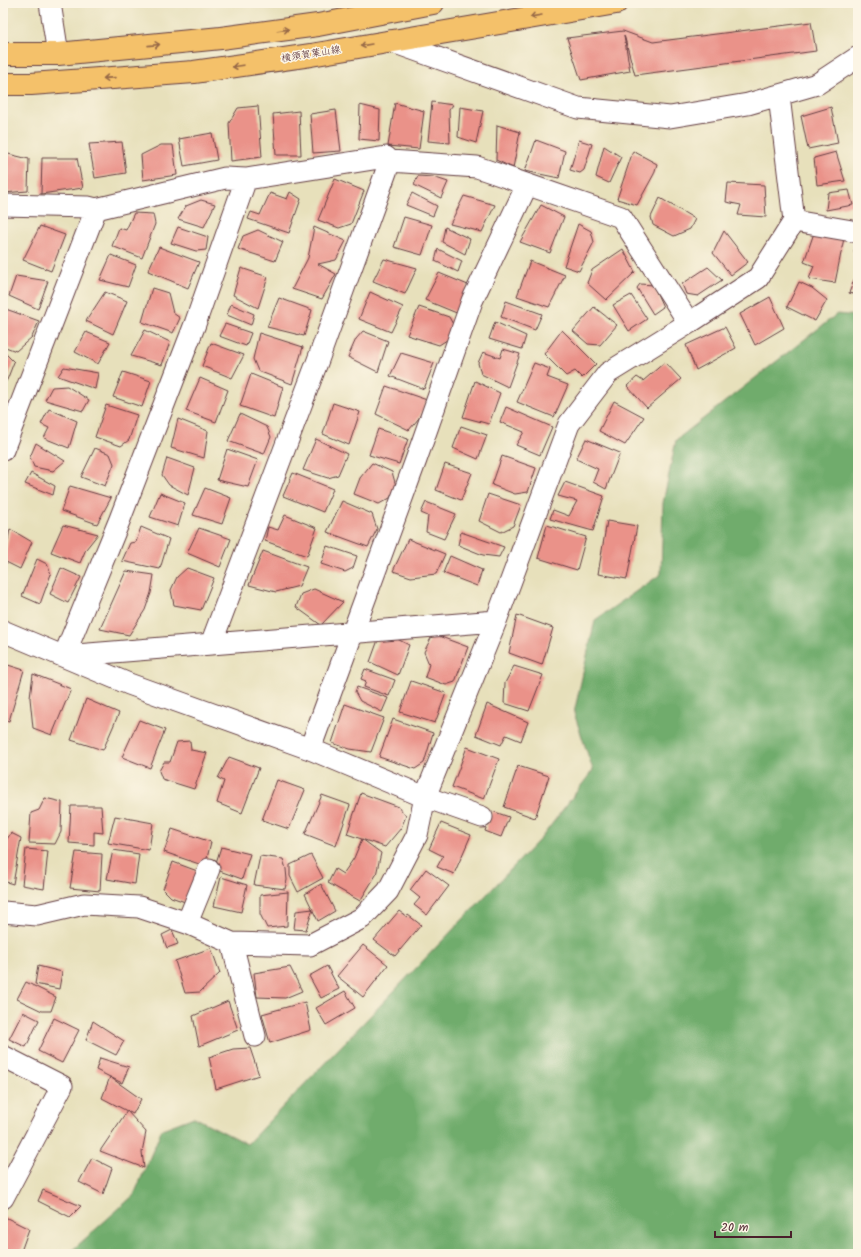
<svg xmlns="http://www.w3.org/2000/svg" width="861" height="1257" viewBox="0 0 861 1257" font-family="Kalam,'Klee One',sans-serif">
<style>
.forest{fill:#6fac6c;stroke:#5c664c}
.building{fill:#ea9289}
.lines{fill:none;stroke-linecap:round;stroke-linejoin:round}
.minor-casing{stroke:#623c41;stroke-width:23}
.primary-casing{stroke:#623c41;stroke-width:24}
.minor{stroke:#fff;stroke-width:21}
.primary{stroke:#f4c16a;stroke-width:22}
.oneway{stroke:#966847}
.labels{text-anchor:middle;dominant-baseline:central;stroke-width:3;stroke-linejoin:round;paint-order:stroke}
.street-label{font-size:10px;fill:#4a1f2b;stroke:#fcf5e5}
</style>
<rect width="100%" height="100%" fill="#fcf5e5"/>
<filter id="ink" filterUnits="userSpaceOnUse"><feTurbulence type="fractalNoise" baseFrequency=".025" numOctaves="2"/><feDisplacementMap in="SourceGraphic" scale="8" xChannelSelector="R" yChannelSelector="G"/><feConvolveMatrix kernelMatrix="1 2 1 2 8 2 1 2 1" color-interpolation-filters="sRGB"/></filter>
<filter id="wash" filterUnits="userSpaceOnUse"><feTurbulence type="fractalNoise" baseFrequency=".012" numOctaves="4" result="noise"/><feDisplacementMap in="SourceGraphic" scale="16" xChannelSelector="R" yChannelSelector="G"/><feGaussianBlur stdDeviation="0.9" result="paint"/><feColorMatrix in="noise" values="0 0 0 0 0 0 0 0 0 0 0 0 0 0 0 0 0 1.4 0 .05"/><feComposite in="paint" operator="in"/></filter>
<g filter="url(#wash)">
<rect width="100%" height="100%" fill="#e7e0bb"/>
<path class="forest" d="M837,314l21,2v938h-790l66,-59 28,-66 32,-12 53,27 295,-307 51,-67 -19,-57 21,-93 66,-46 2,-71 13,-63z"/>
<g id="blocks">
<path class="building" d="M811,22l5,29 -181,24 -11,-40 6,36 -49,9 -14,-42 56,-7 30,11z
M432,102l21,3 -4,5 1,33 -22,-2z
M395,103l29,8 -5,38 -31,-3z
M360,105l20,5 -1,31 -20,-2z
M258,106l4,51 -31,4 -2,-38 9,-15z
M460,107l23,4 -7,32 -18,-6z
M831,107l7,36 -30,6 -7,-33z
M336,110l5,41 -28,2 -3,-39z
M299,111l2,44h-25l-3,-41z
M497,125l23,7 -7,36 -17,-8z
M212,133l5,27 -33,6 -5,-27z
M536,140l29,11 -6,27 -34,-7z
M579,140l13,4 -8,26 -4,3 -10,-3z
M122,142l4,31 -31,5 -6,-34z
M161,145h12l4,30 -34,5 -2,-25z
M604,146l17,11 -12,26 -13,-6z
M633,151l24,13 -3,10 -17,31 -20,-6z
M836,152l9,29 -28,4 -3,-27z
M4,153l25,6 -1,32 -25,2z
M42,158h35l6,30 -42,6z
M418,176l15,1 15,5 -7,16 -27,-13z
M335,179l29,12 -13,33 -12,4 -21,-8z
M728,183l36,2 2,32 -28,-2 3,-10 -15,-3z
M849,190l4,15 -27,5 2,-17z
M290,192l11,7 -12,34 -41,-14 3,-7 9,3 10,-22 17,6z
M412,193l25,13 -4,10 -27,-11z
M464,196l31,9 -13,27 -32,-8z
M660,198l35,21 -5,10 -16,7 -21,-11 -2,-8z
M201,200l14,4 -11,23 -26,-8 8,-13z
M541,205l23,12 -14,36 -30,-11z
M134,213l19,1 2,10 -13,34 -30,-12 7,-18 7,2z
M404,217l28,8 -10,30 -28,-8z
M578,224l13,7 3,11 -15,29 -15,-5z
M40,226l25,9 -14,36 -28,-11z
M178,227l30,10 -2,13 -10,1 -25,-8z
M314,227l32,14 -10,19 -18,4 18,10 -14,25 -30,-10 16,-31z
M445,227l25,12 -5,15 -23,-12z
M258,230l25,12 -8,19 -37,-12 5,-13z
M815,230l29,8 -9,45 -26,-4 5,-13 -10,-4z
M724,231l24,31 -17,13 -18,-22z
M159,247l40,15 -11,26 -40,-17z
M438,249l24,12 -4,11 -23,-11z
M623,249l12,23 -29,28 -19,-17 5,-13z
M854,250l4,1v44l-9,-2 8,-21z
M111,255l25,10 -8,22 -28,-7z
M384,259l33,9 -12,26 -32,-13z
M530,261l35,14 -16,32 -32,-11z
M708,267l14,13 -24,16 -12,-2 -4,-10z
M241,268l27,9 -10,31 -25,-13z
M439,273l29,12 -9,29 -34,-14z
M16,276l32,5 -10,28 -29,-13z
M799,282l13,6 15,12 -12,21 -28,-14z
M640,284l13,1 10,22 -10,7 -16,-26z
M152,288l16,5 5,20 7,5 -7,15 -31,-11z
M105,292l22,9 -14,33 -27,-13z
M370,292l33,15 -12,25 -32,-13z
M631,295l16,24 -18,12 -16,-26z
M770,297l14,31 -29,17 -15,-31z
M279,298l33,12 -8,26 -37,-9z
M506,301l36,13 -7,16 -34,-13z
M231,304l23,10 -3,11 -24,-10z
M419,307l30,10 6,11 -5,10 -11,7 -32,-10z
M594,307l23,18 -17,20 -12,-1 -15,-13z
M3,308l36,13 -7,16 -16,14 -13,-5z
M495,322l31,14 -4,13 -33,-10z
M225,324l26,9 -5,13 -27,-10z
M725,327l11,21 -40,22 -10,-25z
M145,330l25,12 -8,23 -31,-9z
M562,330l34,34 -14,14 -7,-7 -9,5 -22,-22z
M363,331l25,10 -10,31 -30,-15 8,-18z
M86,332l24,10 -12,22 -23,-12z
M259,333l44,14 -11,37 -34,-13 -5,-12z
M211,343l33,12 -12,23 -30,-12z
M503,349l17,5 -12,33 -27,-13 -3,-11 5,-11 17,6z
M3,351l11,11 -7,18 -4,5z
M401,353l33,10 -10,26 -34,-13z
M665,362l16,17 -34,29 -20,-22 10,-9 6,4z
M534,363l16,6 -3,8 21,8 -14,32 -37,-15z
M64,367l34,6 -3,16 -37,-13z
M123,372l28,9 -9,26 -29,-10z
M251,374l32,13 -9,31 -34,-12z
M200,378l28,12 -12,32 -30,-11z
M475,381l25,12 -11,31 -26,-7z
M67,386l22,14 -6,11 -38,-11 7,-13z
M386,386l41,14 -8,18 -10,12 -33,-16z
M614,401l30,16 -19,28 -26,-14z
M333,403l27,9 -11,33 -26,-11z
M106,405l31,10 -8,25 -8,6 -26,-9z
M506,407l46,20 -12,28 -24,-10 8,-13 -24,-10z
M49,409l28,12 -8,27 -25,-10 5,-10 -8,-4z
M240,414l27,13 4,10 -7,17 -36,-13z
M178,419l30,12 -4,27 -33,-10z
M461,426l26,9 -9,24 -25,-11z
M378,429l30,10 -9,25 -30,-9z
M316,439l31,15 -9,21 -10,3 -25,-8z
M586,439l34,14 -14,36 -13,-7 5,-13 -22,-10z
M36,443l29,18 -12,10 -19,-4 -4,-10z
M95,448l15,6 4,10 -9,22 -24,-9z
M227,449l31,11 -10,27 -31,-7z
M502,456l34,12 -8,24 -13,2 -23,-9z
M167,458l28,10 -7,27 -19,-10 -7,-10z
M372,463l20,9 4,14 -6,12 -11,6 -25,-10 6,-16z
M445,464l27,9 -11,27 -25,-10z
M31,473l24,13 -2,9 -28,-11z
M293,473l40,16 -10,23 -40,-16z
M565,482l39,14 -11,35 -43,-12 3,-9 16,6 8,-15 -19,-5z
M70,486l41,12 -14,26 -36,-13z
M205,488l26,10 -9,26 -29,-9z
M160,493l25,10 -7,23 -28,-9z
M488,494l33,11 -8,21 -12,6 -22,-11z
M342,501l30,13 5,15 -9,18 -41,-15z
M426,502l30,12 -12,25 -18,-7 2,-16 -7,-3z
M285,515l32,13 -10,28 -42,-15 3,-14 10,3z
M607,521l30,5 -10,53 -29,-5z
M63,525l35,9 -12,15 -6,14 -29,-11z
M547,525l39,12 -9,33 -39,-12z
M141,527l28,12 -9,30 -38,-8 8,-18 6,-1z
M199,528l32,11 -11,28 -33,-14z
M10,529l22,13 -12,27 -16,-8z
M461,532l43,15 -5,10 -16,-2 -25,-10z
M408,539l37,15 -9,20 -25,3 -18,-6z
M327,546l30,10 -4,12 -8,4 -24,-8z
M263,551l44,16 -8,19 -23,6 -27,-7z
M450,556l32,14 -5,16 -34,-13z
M37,559l10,5 4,10 -11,30 -18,-8z
M61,568l20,9 -13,26 -18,-9z
M187,568l27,10 -13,32 -27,-5 -3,-15 6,-13z
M126,571l28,4 -3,18 -6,17 -16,25 -29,-6z
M314,589l29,13 -22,23 -25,-18 5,-13z
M517,615l36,13 -11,37 -33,-12z
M433,634l35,13 -13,35 -9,3 -21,-8 4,-13 -5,-12z
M391,636l18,9 -11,30 -28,-13 8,-22z
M8,665l16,5 -15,51 -6,-2v-44z
M514,666l29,9 -14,36 -25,-8 1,-20z
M365,669l30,11 -6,16 -25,-9 2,-6 -5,-2z
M33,674l38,15 -19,46 -19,-7 -3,-30z
M411,681l35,12 -11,30 -35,-11z
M357,687l31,11 -6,14 -22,-11 -5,-9z
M86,699l33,14 -16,37 -32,-10z
M345,704l39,14 -13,34 -21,-3 -18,-6z
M487,704l41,18 -7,19 -15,-6 -5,10 -25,-10z
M393,719l40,14 -9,30 -9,6 -36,-12z
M139,720l26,10 -15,38 -28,-11z
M190,741l1,9 16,3 -13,36 -32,-10 -3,-8 5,-9h6l7,-20z
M467,747l32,12 -15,40 -32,-12z
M229,757l30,11 -17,45 -25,-10 7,-22 -6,-3z
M518,766l31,10 -14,42 -31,-11z
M277,780l28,10 -16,39 -27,-9z
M361,793l38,14 7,9 -5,12 -16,19 -38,-13z
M322,795l28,10 -14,41 -31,-12z
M45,798l17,4 -1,30 -6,12 -26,-1 2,-30 8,-3z
M71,806h30l2,27 -9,-1v13l-25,-2z
M492,811l17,6 -8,20 -16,-6z
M115,816l38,7 -4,27 -41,-7z
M441,823l30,12 -17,39 -17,-7 6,-11 -14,-7z
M172,829l39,13 -6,24 -41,-14z
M11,833l10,5 -8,46 -10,-3v-43l4,1z
M362,839l19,14 -5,22 -16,26 -32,-18 7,-14 8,5 11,-16z
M221,847l29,7 -8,25 -28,-10z
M26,849l22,2 -4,38 -22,-4z
M113,850l26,4 -4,30 -28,-5z
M76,852l26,2 -2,37 -30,-3z
M311,855l12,23 -25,14 -8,-16v-11z
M260,856l23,3 3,10 1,11 -2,9 -31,-4z
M173,862l27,10 -12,31 -17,-6 -8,-8z
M426,869l23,17 -22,29 -13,-10 6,-7 -10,-8z
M221,877l26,8 -6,27 -27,-6z
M321,884l14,27 -17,10 -13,-27z
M288,892l-1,34 -20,2 -7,-14v-19z
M313,909l-7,21 -12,-1 2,-18z
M399,911l8,6 1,-2 13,10 -26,31 -21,-16z
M172,930l6,14 -11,4 -5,-13z
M363,945l25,20 -25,32 -26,-21z
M211,948l9,25 -20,19 -15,1 -10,-32z
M38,966l24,6 -3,17 -24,-5z
M327,966l12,23 -18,9 -12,-22z
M290,967l12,24 -17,7 -28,-1 -3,-24z
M26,982l30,15 -5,14h-9l-25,-12z
M345,991l10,17 -29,17 -10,-17z
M228,1001l10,29 -39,16 -6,-30z
M305,1002l6,28 -41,13 -8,-29z
M23,1012l16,8 -13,27 -17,-8z
M54,1018l25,12 -17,33 -24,-12z
M93,1021l31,20 -8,14 -30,-15z
M250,1048l9,27 -43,14 -7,-32 24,-8z
M100,1058l29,9 -7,16 -12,-6 31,22 -8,15 -6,-3 19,21 -4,20 2,16 -44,-17 27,-40 -25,-13 8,-21 -14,-7z
M92,1158l20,10 -9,26 -24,-12z
M43,1190l38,16 -11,11 -32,-16z
M3,1216l26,13 -9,25h-17z"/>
</g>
</g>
<g filter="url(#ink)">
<use href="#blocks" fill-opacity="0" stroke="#623c41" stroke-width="1"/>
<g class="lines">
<defs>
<path id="minor" d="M50,3l8,51
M390,41l188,67 92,9 78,-13 69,-20 41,-27
M246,179l-51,145 -75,195 -56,137 432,-35
M3,205l85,2 8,2 129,-31 21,1 140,-22 4,4 87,6 144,50 68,106
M794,221l64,11
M3,450l93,-241
M3,631l126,53 181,65 115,48 57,20
M211,644l107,-284 72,-199
M310,749l106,-289 56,-159 55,-116
M3,912l34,3 47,-11 55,3 48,16 45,20 78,2 52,-27 26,-27 29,-56 8,-38 71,-176 73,-197 39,-51 81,-50 69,-45 36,-57 -15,-125
M187,923l22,-54
M232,943l23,93
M3,1056l59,30 -59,112"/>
<path id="primary" d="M3,54h55l163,-16 97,-13 115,-22
M3,84h28l163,-12 117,-17 305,-52"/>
</defs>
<use href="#minor" class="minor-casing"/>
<use href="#primary" class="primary-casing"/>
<use href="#minor" class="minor"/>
<use href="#primary" class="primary"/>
</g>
<defs><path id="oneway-shaft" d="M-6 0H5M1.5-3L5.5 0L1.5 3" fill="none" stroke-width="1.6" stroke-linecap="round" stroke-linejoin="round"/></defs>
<g class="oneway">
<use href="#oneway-shaft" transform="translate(536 16) rotate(170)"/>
<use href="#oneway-shaft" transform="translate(283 30) rotate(-7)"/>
<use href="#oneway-shaft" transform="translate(154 45) rotate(-6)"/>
<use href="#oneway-shaft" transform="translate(366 45) rotate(170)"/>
<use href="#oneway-shaft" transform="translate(238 66) rotate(172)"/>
<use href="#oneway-shaft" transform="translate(109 78) rotate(176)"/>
</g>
</g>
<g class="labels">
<g class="street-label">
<text transform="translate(311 54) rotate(-9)">横須賀葉山線</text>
</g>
</g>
<rect width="861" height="1257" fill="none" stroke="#fcf5e5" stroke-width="16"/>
<path d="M715 1231v6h76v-6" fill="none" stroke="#4a1f2b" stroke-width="2"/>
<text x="721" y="1231" font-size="12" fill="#4a1f2b" stroke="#fcf5e5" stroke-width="3" paint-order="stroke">20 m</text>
</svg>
